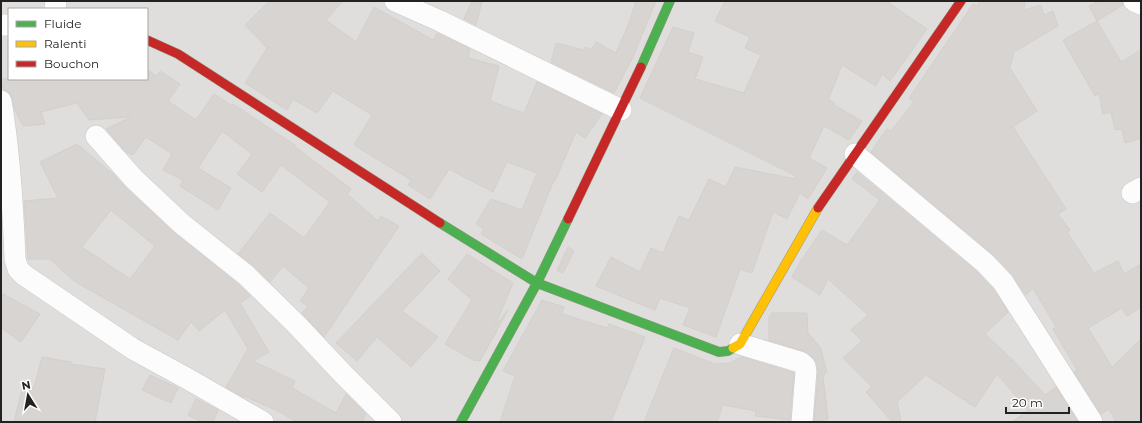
<svg xmlns="http://www.w3.org/2000/svg" width="1142" height="423" viewBox="0 0 1142 423" font-family="Montserrat,sans-serif">
<style>
.residential{fill:#dfdedc;fill-rule:evenodd}
.building{fill:#d7d4d2;stroke:#d3d0cc;fill-rule:evenodd}
.lines{fill:none;stroke-linecap:round;stroke-linejoin:round}
.street-casing{stroke:#c9c8c7;stroke-width:22}
.fast-casing{stroke:#999a82;stroke-width:10}
.slow-casing{stroke:#999a82;stroke-width:10}
.jam-casing{stroke:#999a82;stroke-width:10}
.street{stroke:#fdfcfc;stroke-width:21}
.fast{stroke:#4caf50;stroke-width:9}
.slow{stroke:#ffc107;stroke-width:9}
.jam{stroke:#c62828;stroke-width:9}
</style>
<rect width="100%" height="100%" fill="#f0eeeb"/>
<path class="residential" d="M1,1h1140v421h-1140zM9,9h138v70h-138z"/>
<path class="building" d="M269,1h74l-17,19 30,22 18,-35 59,33 4,-7 33,16 -2,9 31,8 -9,35 34,12 13,-31 65,32 -17,24 -9,-6 -21,49 -1,-1 -32,79 -41,-25 3,-5 -8,-5 15,-25 31,11 15,-37 -30,-11 -14,30 -44,-23 -19,30 -22,-14 3,-5 -57,-35 18,-30 -39,-24 -16,22 -24,-14 -6,11 -42,-27 22,-35 -22,-23z
M472,1l10,1 -6,23 -12,-6z
M636,1h20l-24,58 -18,34 -63,-31 5,-19 27,7 2,-3 6,3 5,-8 20,11 13,-30z
M725,1h161l41,28 -37,52 -8,-7 -6,12 -34,-21 -14,35 7,3 -1,2 28,16 -13,19 -25,-14 -15,32 18,10 -19,31 -8,-6 -13,26 -14,-7 -21,61 -12,-4 -24,68 -33,-12 7,-17 -30,-10 -5,12 -59,-24 15,-29 29,15 11,-24 12,5 16,-37 10,4 20,-41 17,8 9,-20 60,12 1,-3 -156,-78 33,-71 21,6 -6,19 15,5 -8,22 49,14 17,-38 -16,-7 5,-11 -35,-16z
M979,1h46l-1,9 17,-5 3,10 9,-4 5,15 -44,26 -4,16 27,43 -24,16 53,82 -8,5 12,16 -3,2 27,41 24,-12 6,13 17,-10v43l-14,9 -5,-8 -34,20 24,39 29,-28v83h-25l-7,-13 -8,5 -27,-42 3,-2 -24,-41 3,-2 -23,-39 -7,7 -14,-21 -19,-20 -122,-102 16,-23 4,2 23,-29 -5,-4 64,-94 5,2z
M1098,1h24l1,4 -26,16 -8,-15z
M1097,21l24,41 20,-12v88l-16,5 -3,-14 -7,1 -4,-18 -8,2 -4,-21 -4,3 -32,-56z
M147,70l10,6 3,-5 20,13 -12,17 28,19 18,-26 18,12 1,-2 62,41 -1,1 57,43 -4,5 31,27 3,-5 18,10 -75,111 -22,-24 6,-7 -8,-5 9,-13 -26,-22 -13,16 -16,-16 -16,-12 32,-41 34,25 26,-36 -49,-37 -19,27 -25,-18 15,-20 -30,-23 -24,37 33,20 -13,22 -38,-24 3,-6 -20,-10 9,-16 -26,-17 -13,18 -7,-3 -20,-23 25,-12 -42,3 -12,-17 -36,9 4,12 -22,2 -8,-16 -4,-16 -7,-4 -3,-7v-4h146z
M77,144l36,30 13,14 48,45 64,51 12,12 -10,7 29,49 -16,9 42,20 -3,7 44,25 10,-19 20,20 -4,8h-65l-17,-10 -36,-16 -1,1 -17,-10 22,-38 -23,-39 -26,21 -8,-9 -13,18 -104,-59 -24,-22h-22l-4,-58 34,-3 -18,-36zM111,210l44,36 -25,33 -48,-32z
M857,172l120,100 16,17 15,23 -23,22 28,26 32,35 11,-8 22,35h-66l16,-12 -31,-36 -22,33 -49,-32 -29,27 4,20h-9l-26,-30 6,-5 -29,-29 19,-17 -11,-11 17,-15 -40,-36 -8,16 -28,-18 8,-15 22,-32 25,15 33,-45 -28,-21z
M568,247l6,4 -11,22 -6,-3z
M422,253l18,18 -38,40 36,26 -27,30 -34,-30 -20,24 -21,-18z
M467,254l46,29 -18,43 13,-16 -28,51 -4,-1 -1,1 -30,-17 27,-44 -24,-21z
M1,293l39,21 -19,28 -20,-14z
M542,300l22,7 -2,7 45,14 2,-4 36,13 -34,85h-111l15,-46 -12,-5z
M772,313h35l1,20 12,14 7,25 -4,4 5,43 -14,3 4,-50 -1,-9 -5,-6 -8,-6 -35,-11v-23z
M674,348l41,16 15,-1 12,-6 52,16 -4,47 -35,-4 1,-5 -33,-6 -6,17h-73z
M42,357l29,5v2l34,5 -10,53h-81l9,-37 11,3z
M150,375l28,13 -7,15 -29,-13z
M196,399l22,11 -5,12h-11l-14,-7z"/>
<g class="lines">
<defs>
<path id="street" d="M395,1l45,20 181,89
M1134,1l7,3
M55,9l1,-8
M1,25h8
M1,101c9,52 12,105 14,158l3,10 6,6 109,74 55,30 75,43
M96,136l38,43 48,45 64,51 50,49 47,50 48,48
M855,154l130,109 18,19 89,140
M1132,193l9,-5
M740,344l60,18 5,4 1,5 -4,51"/>
<path id="fast" d="M641,67l29,-66
M440,223l97,60 182,69 9,-1 5,-3
M461,422l76,-139 31,-64"/>
<path id="slow" d="M733,348l7,-4 78,-136"/>
<path id="jam" d="M147,40l31,14 262,169
M818,208l143,-207
M568,219l73,-152"/>
</defs>
<use href="#street" class="street-casing"/>
<use href="#fast" class="fast-casing"/>
<use href="#slow" class="slow-casing"/>
<use href="#jam" class="jam-casing"/>
<use href="#street" class="street"/>
<use href="#fast" class="fast"/>
<use href="#slow" class="slow"/>
<use href="#jam" class="jam"/>
</g>
<rect width="1142" height="423" fill="none" stroke="#222222" stroke-width="4"/>
<rect x="8" y="8" width="140" height="72" fill="#ffffff" stroke="#a7a7a7"/>
<rect x="16" y="21" width="20" height="6" fill="#4caf50" stroke="#a7a7a7"/>
<text x="44" y="28" font-size="12" fill="#222222">Fluide</text>
<rect x="16" y="41" width="20" height="6" fill="#ffc107" stroke="#a7a7a7"/>
<text x="44" y="48" font-size="12" fill="#222222">Ralenti</text>
<rect x="16" y="61" width="20" height="6" fill="#c62828" stroke="#a7a7a7"/>
<text x="44" y="68" font-size="12" fill="#222222">Bouchon</text>
<g transform="translate(28 395) rotate(349)" stroke="#ffffff" stroke-width="3" paint-order="stroke">
<path d="M0-3L7 15L0 10L-7 15Z" fill="#222222"/>
<text y="-6" font-size="11" font-weight="bold" text-anchor="middle" fill="#222222">N</text>
</g>
<path d="M1006 407v6h63v-6" fill="none" stroke="#222222" stroke-width="2"/>
<text x="1012" y="407" font-size="12" fill="#222222" stroke="#ffffff" stroke-width="3" paint-order="stroke">20 m</text>
</svg>
